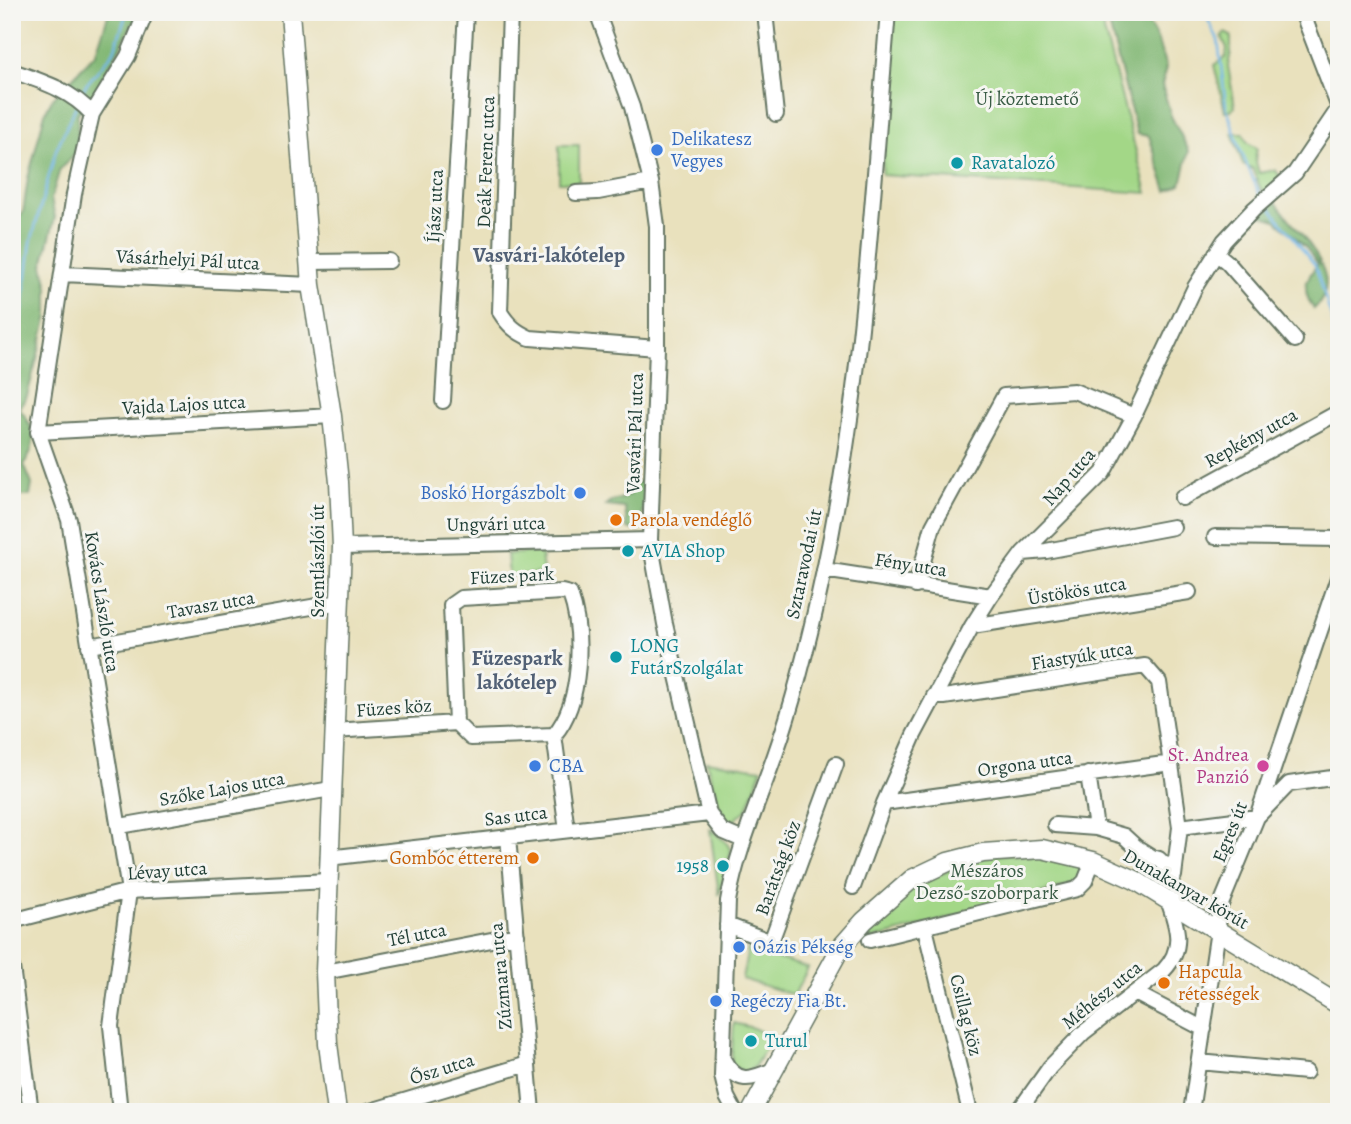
<svg xmlns="http://www.w3.org/2000/svg" width="1351" height="1124" viewBox="0 0 1351 1124" font-family="Alegreya,serif">
<style>
.green{fill:#a3d787;stroke:#618a5e;stroke-width:2}
.forest{fill:#82b874;stroke:#507a54;stroke-width:2}
.lines{fill:none;stroke-linecap:round;stroke-linejoin:round}
.stream{stroke:#70b5e7;stroke-width:2.5}
.minor-casing{stroke:#667664;stroke-width:18}
.major-casing{stroke:#667664;stroke-width:21}
.minor{stroke:#fff;stroke-width:14}
.major{stroke:#fff;stroke-width:18}
.shop-dot{fill:#3f7fe0;stroke:#f6f6f2;stroke-width:2.5}
.culture-dot{fill:#0f9aa8;stroke:#f6f6f2;stroke-width:2.5}
.food-dot{fill:#e8710a;stroke:#f6f6f2;stroke-width:2.5}
.hotel-dot{fill:#d1479c;stroke:#f6f6f2;stroke-width:2.5}
.labels{text-anchor:middle;dominant-baseline:central;stroke-width:6;stroke-linejoin:round;paint-order:stroke}
.park-label{font-size:19px;fill:#395c45;stroke:#f6f6f2}
.shop-label{font-size:19px;fill:#366cbe;stroke:#f6f6f2;text-anchor:start}
.street-label{font-size:19px;fill:#1f3d34;stroke:#f6f6f2}
.culture-label{font-size:19px;fill:#0d838f;stroke:#f6f6f2;text-anchor:start}
.food-label{font-size:19px;fill:#c56008;stroke:#f6f6f2;text-anchor:start}
.hotel-label{font-size:19px;fill:#b23c85;stroke:#f6f6f2;text-anchor:end}
.neighbourhood-label{font-size:21px;font-weight:bold;fill:#516075;stroke:#f6f6f2}
</style>
<rect width="100%" height="100%" fill="#f6f6f2"/>
<filter id="ink" filterUnits="userSpaceOnUse"><feTurbulence type="fractalNoise" baseFrequency=".0143" numOctaves="2"/><feDisplacementMap in="SourceGraphic" scale="14" xChannelSelector="R" yChannelSelector="G"/><feConvolveMatrix kernelMatrix="1 2 1 2 8 2 1 2 1" color-interpolation-filters="sRGB"/></filter>
<filter id="wash" filterUnits="userSpaceOnUse"><feTurbulence type="fractalNoise" baseFrequency=".00686" numOctaves="4" result="noise"/><feDisplacementMap in="SourceGraphic" scale="28" xChannelSelector="R" yChannelSelector="G"/><feGaussianBlur stdDeviation="1.57" result="paint"/><feColorMatrix in="noise" values="0 0 0 0 0 0 0 0 0 0 0 0 0 0 0 0 0 1.4 0 .05"/><feComposite in="paint" operator="in"/></filter>
<g filter="url(#wash)">
<rect width="100%" height="100%" fill="#e9e1bd"/>
<path class="green" d="M893,12h206l48,181 -265,-18z
M1225,33l6,3v16l-3,14 7,41 -4,3 -6,1 -11,-46 12,-8 1,-9 -5,-11z
M1232,133h11l5,10 9,5 -2,11 4,14 16,-3 7,8 -13,13 -8,-1 -8,-21 -10,-5z
M559,145h20v37h-20z
M541,552l2,21 -34,3 -2,-22z
M706,761l56,8 -15,40 -12,11h-10l-4,-6z
M710,829l16,13 5,9 -12,44z
M983,853l110,8 -8,20 -215,59 -6,-19 15,-16z
M748,949l60,19 -14,27 -52,-16z
M734,1023l19,5 20,9 -19,30 -7,6 -16,-7z"/>
<path class="forest" d="M109,12h30l-43,80 -18,21 -1,39 -17,17 -9,30 4,18 -12,48 5,22v29l-21,80 -8,12c17,21 19,34 5,57l8,19 -2,12h-18v-275l11,-8 5,-35 17,-65 7,-14 44,-46z
M1106,12h28l12,7 11,20 9,28 -4,18 9,31 18,35 -8,33 -14,7 -18,-55 -12,-2z
M1275,201c19,27 75,76 39,108 -13,-18 -9,-30 4,-45l-12,-17 -30,-27 -16,-5 3,-6z
M641,481l6,3 -8,47 -12,-3 -2,-20 -19,-2 3,-4c9,-3 20,-4 25,-13 5,-9 -2,-4 7,-8z"/>
<g class="lines">
<path class="stream" d="M1204,12l14,28 8,66 14,43 20,46
M80,97l5,-11 29,-35 13,-39
M1269,206l46,59 18,58 6,10
M12,364l10,-52 9,-70 25,-92 20,-44"/>
</g>
</g>
<g filter="url(#ink)">
<g class="lines">
<defs>
<path id="minor" d="M510,12l-10,300c8,13 16,20 30,26l127,10
M597,12l35,95 19,75 6,44v122l-7,192 15,84 44,190 13,17 21,9
M765,12l11,102
M1302,12l37,96
M12,71c29,10 59,19 80,43l-18,80 -36,238 31,88 60,371 -18,135 9,86
M92,114l36,-58 18,-44
M576,193l22,-1 53,-10
M1216,253l11,9 68,78
M310,262l79,-1
M62,274l249,11
M443,401l23,-389
M38,432l294,-16
M1182,498l157,-86
M1215,537l124,2
M342,547l308,-7
M1023,553l23,-2 127,-24
M824,570l167,26
M916,586l17,-60 71,-130 70,-5 60,25
M562,592l8,2c14,39 12,109 -16,141l-83,3 -15,-15 -5,-118 10,-7z
M972,626l217,-34
M89,646l251,-44
M934,696l10,1 201,-31 14,16 21,145 -6,49
M334,731l122,-8
M554,735l13,95
M1088,774l8,54
M884,803l287,-40
M1055,825l41,3 28,8 12,11 16,10 7,2 5,5 11,2
M120,826l211,-37
M1180,827l77,-10 32,-33 50,-7
M508,837l24,275
M328,858l381,-44
M853,887l31,-84 30,-68 58,-109 19,-30 32,-43 80,-80 31,-57 61,-129 29,-46 30,-32 41,-36 44,-65
M12,921l117,-30 199,-10
M727,925l42,16 3,-2 64,-175
M925,928l45,184
M870,940l207,-51 8,-8 8,-20
M12,967l19,145
M325,972l192,-37
M1135,993l69,36
M723,1059c14,26 27,21 50,11
M1199,1062l107,10
M367,1112l161,-48
M735,1112l-8,-15 -5,-21 6,-175c9,-51 30,-97 47,-146 21,-59 36,-123 49,-184 39,-184 48,-372 64,-559
M1018,1112l32,-45 33,-34 81,-63c21,-22 13,-44 4,-70
M1191,1112l27,-182 1,-21 38,-92 82,-242"/>
<path id="major" d="M290,12l21,273 21,131 7,66 3,65 -17,425 3,72 9,68
M751,1112l90,-165 23,-26 48,-42 36,-17 35,-9 59,-4 51,12 42,19 204,125"/>
</defs>
<use href="#minor" class="minor-casing"/>
<use href="#major" class="major-casing"/>
<use href="#minor" class="minor"/>
<use href="#major" class="major"/>
</g>
</g>
<g class="shop-dot">
<circle cx="657" cy="150" r="7"/>
<circle cx="580" cy="493" r="7"/>
<circle cx="535" cy="766" r="7"/>
<circle cx="739" cy="947" r="7"/>
<circle cx="716" cy="1001" r="7"/>
</g>
<g class="culture-dot">
<circle cx="957" cy="163" r="7"/>
<circle cx="628" cy="551" r="7"/>
<circle cx="616" cy="657" r="7"/>
<circle cx="723" cy="866" r="7"/>
<circle cx="751" cy="1041" r="7"/>
</g>
<g class="food-dot">
<circle cx="616" cy="520" r="7"/>
<circle cx="533" cy="858" r="7"/>
<circle cx="1164" cy="983" r="7"/>
</g>
<circle class="hotel-dot" cx="1263" cy="766" r="7"/>
<g class="labels">
<g class="park-label">
<text x="1027" y="99">Új köztemető</text>
<text x="987" y="871">Mészáros<tspan x="987" dy="22">Dezső-szoborpark</tspan></text>
</g>
<g class="shop-label">
<text x="671" y="139">Delikatesz<tspan x="671" dy="22">Vegyes</tspan></text>
<text x="566" y="493" text-anchor="end">Boskó Horgászbolt</text>
<text x="549" y="766">CBA</text>
<text x="753" y="947">Oázis Pékség</text>
<text x="730" y="1001">Regéczy Fia Bt.</text>
</g>
<g class="street-label">
<text transform="translate(486 162) rotate(-88)">Deák Ferenc utca</text>
<text transform="translate(435 206) rotate(-87)">Íjász utca</text>
<text transform="translate(188 260) rotate(3)">Vásárhelyi Pál utca</text>
<text transform="translate(184 405) rotate(-3)">Vajda Lajos utca</text>
<text transform="translate(635 433) rotate(-88)">Vasvári Pál utca</text>
<text transform="translate(1251 438) rotate(-29)">Repkény utca</text>
<text transform="translate(1069 477) rotate(-49)">Nap utca</text>
<text transform="translate(496 524) rotate(-1)">Ungvári utca</text>
<text transform="translate(318 561) rotate(-90)">Szentlászlói út</text>
<text transform="translate(804 564) rotate(-78)">Sztaravodai út</text>
<text transform="translate(911 565) rotate(9)">Fény utca</text>
<text transform="translate(512 576) rotate(-3)">Füzes park</text>
<text transform="translate(1077 591) rotate(-9)">Üstökös utca</text>
<text transform="translate(102 602) rotate(81)">Kovács László utca</text>
<text transform="translate(211 605) rotate(-10)">Tavasz utca</text>
<text transform="translate(1082 656) rotate(-9)">Fiastyúk utca</text>
<text transform="translate(394 708) rotate(-4)">Füzes köz</text>
<text transform="translate(1025 764) rotate(-8)">Orgona utca</text>
<text transform="translate(222 789) rotate(-10)">Szőke Lajos utca</text>
<text transform="translate(516 816) rotate(-7)">Sas utca</text>
<text transform="translate(1230 832) rotate(-68)">Egres út</text>
<text transform="translate(778 868) rotate(-70)">Barátság köz</text>
<text transform="translate(167 871) rotate(-4)">Lévay utca</text>
<text transform="translate(1186 889) rotate(30)">Dunakanyar körút</text>
<text transform="translate(417 935) rotate(-11)">Tél utca</text>
<text transform="translate(501 976) rotate(-95)">Zúzmara utca</text>
<text transform="translate(1102 995) rotate(-39)">Méhész utca</text>
<text transform="translate(966 1015) rotate(76)">Csillag köz</text>
<text transform="translate(442 1069) rotate(-17)">Ősz utca</text>
</g>
<g class="culture-label">
<text x="971" y="163">Ravatalozó</text>
<text x="642" y="551">AVIA Shop</text>
<text x="630" y="646">LONG<tspan x="630" dy="22">FutárSzolgálat</tspan></text>
<text x="709" y="866" text-anchor="end">1958</text>
<text x="765" y="1041">Turul</text>
</g>
<g class="food-label">
<text x="630" y="520">Parola vendéglő</text>
<text x="519" y="858" text-anchor="end">Gombóc étterem</text>
<text x="1178" y="972">Hapcula<tspan x="1178" dy="22">rétességek</tspan></text>
</g>
<g class="hotel-label">
<text x="1249" y="755">St. Andrea<tspan x="1249" dy="22">Panzió</tspan></text>
</g>
<g class="neighbourhood-label">
<text x="549" y="255">Vasvári-lakótelep</text>
<text x="517" y="658">Füzespark<tspan x="517" dy="24">lakótelep</tspan></text>
</g>
</g>
<rect width="1351" height="1124" fill="none" stroke="#f6f6f2" stroke-width="42"/>
</svg>
